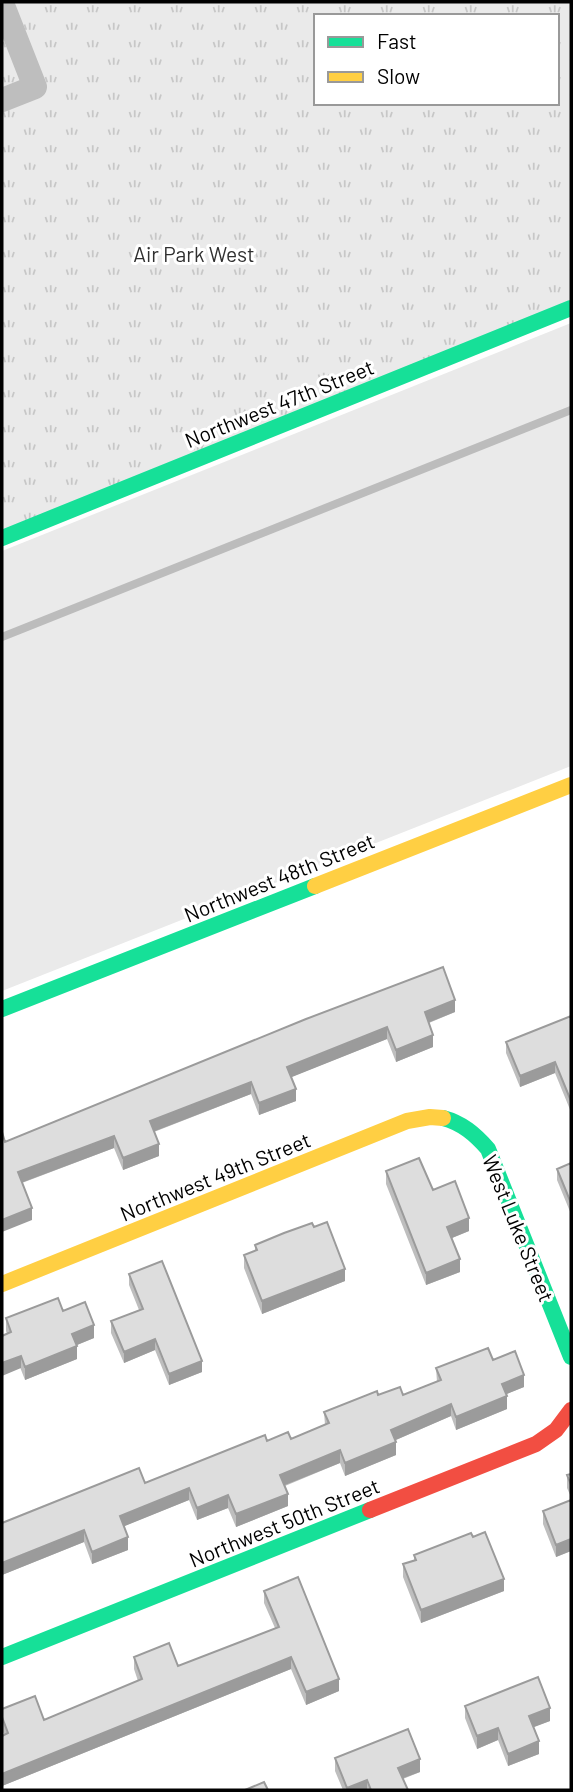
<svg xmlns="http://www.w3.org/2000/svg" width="573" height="1792" viewBox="0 0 573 1792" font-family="Barlow,sans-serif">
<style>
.green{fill:#eaeaea}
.park{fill:url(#park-tufts);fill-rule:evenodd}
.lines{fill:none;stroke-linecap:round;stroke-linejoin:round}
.stream{stroke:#bcbcbc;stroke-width:8}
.street{stroke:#bebebe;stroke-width:24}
.fast{stroke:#16e098;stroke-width:16}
.slow{stroke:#ffcf43;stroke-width:16}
.jam{stroke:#f24e42;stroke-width:16}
.wall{fill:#bebebe}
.shaded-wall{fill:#9b9b9b}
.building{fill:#ddd;stroke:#9b9b9b;stroke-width:2}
.labels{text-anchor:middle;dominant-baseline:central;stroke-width:6;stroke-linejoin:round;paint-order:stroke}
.park-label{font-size:21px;fill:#303030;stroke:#fff}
.street-label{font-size:21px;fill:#000;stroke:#fff}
</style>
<defs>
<pattern id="park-tufts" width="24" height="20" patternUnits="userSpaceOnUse" patternTransform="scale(1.75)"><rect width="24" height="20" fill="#eaeaea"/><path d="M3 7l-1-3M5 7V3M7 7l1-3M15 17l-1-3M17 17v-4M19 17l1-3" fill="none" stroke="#c7c7c7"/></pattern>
</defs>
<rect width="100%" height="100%" fill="#fff"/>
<path class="green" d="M571,323v443l-569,225v-440z"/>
<path class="park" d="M2,2h569v306l-569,230zM316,16h241v87h-241z"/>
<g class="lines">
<path class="stream" d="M2,637l569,-227"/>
<path class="street" d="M2,3l33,84 -33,13"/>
<path class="fast" d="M2,538l569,-230
M2,1009l313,-123
M443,1118c19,5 32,16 45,31l83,208
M2,1657l368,-147"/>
<path class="slow" d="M315,886l256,-101
M2,1284l405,-163 23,-4 13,1"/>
<path class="jam" d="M370,1510l166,-66 20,-14 15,-20"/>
</g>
<path class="wall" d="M455,1012l-26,11 4,24 -37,15 -9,-23 -96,38 5,24 -37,14 -8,-21 -97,38 5,24 -36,14 -9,-22 -92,35 10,37 -27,-78 301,-123z
M571,1016v96l-16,-39 -35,14 -14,-34v-11z
M571,1163v51l-14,-34v-11z
M386,1171l47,19 36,41 -17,7 8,34 -34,13 -40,-101z
M314,1227l31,54 -83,33 -18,-46v-13l11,-4v-6z
M129,1274l73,98 -33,13 -14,-35 -31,13 -13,-30v-12l28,-11 -10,-25z
M63,1311l31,27 -17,7v14l-52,21 -19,-49v-13z
M493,1360l31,27 -18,7 1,15 -51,21 -5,-14 -55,24v15l-51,21 -5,-13 -55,23 3,20 -52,21 -8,-19 -31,12 -8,-20 -65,26 4,24 -36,14 -8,-22 -82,33v-52l143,-40 122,-42 24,-2 34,-14 -1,-13 54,-17h25l34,-13 -1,-14z
M571,1474v23l-4,-9v-13z
M571,1500v51l-15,6 -13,-33v-13z
M473,1537l31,54 -83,32 -18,-46v-13l11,-4v-5z
M264,1591l75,100 -33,14 -15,-36 -289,117v-50l2,-1 -2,-6v-20l42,11 94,-39 -4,-12v-12l44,9 97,-38 -11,-25z
M465,1706l85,15 -17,6 6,27 -31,12 -10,-26 -21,9 -12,-31z
M335,1758l85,14 -17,7 5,11h-65l-8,-19z"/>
<path class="shaded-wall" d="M455,1000v12l-30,12v-12z
M387,1027v12l-100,40v-12z
M433,1035v12l-37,15v-12z
M555,1062v11l-35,14v-11z
M251,1082v12l-101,39v-12z
M296,1089v12l-37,14v-12z
M114,1136v12l-96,36v-12z
M159,1144v12l-36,14v-12z
M32,1208v12l-30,12v-12z
M469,1218v13l-22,9v-13z
M460,1259v13l-34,13v-12z
M345,1269v12l-83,33v-13z
M94,1325v13l-22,9v-13z
M155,1339v11l-31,13v-11z
M77,1346v13l-52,21v-13z
M21,1356v12l-19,8v-13z
M202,1361v11l-33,13v-11z
M524,1375v12l-22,9v-12z
M507,1396v13l-51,21v-13z
M451,1404v12l-60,26v-12z
M396,1442v13l-51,21v-13z
M340,1450v13l-60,24v-12z
M189,1488v12l-69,28v-12z
M288,1494v12l-52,21v-13z
M228,1495v13l-31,12v-12z
M84,1530v12l-82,33v-12z
M128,1537v13l-36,14v-12z
M571,1539v12l-15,6v-12z
M504,1579v12l-83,32v-13z
M291,1657v12l-289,117v-12z
M339,1679v12l-33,14v-13z
M550,1708v13l-21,8v-13z
M498,1728v12l-21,9v-13z
M539,1741v13l-31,12v-12z
M420,1759v13l-22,8v-12z
M367,1780v10h-20v-2z"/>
<path class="building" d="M443,967l12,33 -30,12 8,23 -37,15 -9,-23 -100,40 9,22 -37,14 -8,-21 -101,39 9,23 -36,14 -9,-22 -96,36 14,36 -30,12v-88l3,10 301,-123z
M571,1016v85l-16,-39 -35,14 -14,-34z
M419,1158l14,32 22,-9 14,37 -22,9 13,32 -34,14 -40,-102z
M571,1163v40l-14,-34z
M327,1222l18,47 -83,32 -18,-46 13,-5 -2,-5 29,-12 28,-10 2,4z
M162,1261l40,100 -33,13 -14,-35 -31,13 -13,-31 32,-12 -14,-35z
M58,1298l5,13 22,-9 9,23 -22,9 5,12 -52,21 -4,-11 -19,7v-27l9,-4 -5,-14z
M488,1348l5,12 22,-9 9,24 -22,9 5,12 -51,21 -5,-13 -60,26 5,12 -51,21 -5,-13 -60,25 8,19 -52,20 -8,-19 -31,13 -8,-20 -69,28 8,21 -36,15 -8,-22 -82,33v-40l137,-55 6,15 120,-48 2,6 21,-9 3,7 38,-16 -5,-11 53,-21 1,4 22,-8 3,8 38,-15 -5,-12z
M571,1474v11l-4,-10z
M571,1500v39l-15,6 -13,-34z
M485,1532l19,47 -83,31 -18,-46 13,-4 -2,-5 57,-22 2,4z
M298,1577l41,102 -33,13 -15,-35 -289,117v-38l6,-3 -6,-16v-8l33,-13 9,24 98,-41 -8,-22 35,-14 9,23 101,-39 -15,-36z
M538,1677l12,31 -21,8 10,25 -31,13 -10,-26 -21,8 -12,-30z
M408,1729l12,30 -22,9 10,22h-37l-4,-10 -20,8 -12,-30z
M264,1782l4,8h-23z"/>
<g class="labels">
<g class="park-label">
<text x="194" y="253">Air Park West</text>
</g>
<g class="street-label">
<text transform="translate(279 403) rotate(-22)">Northwest 47th Street</text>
<text transform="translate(279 877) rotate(-22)">Northwest 48th Street</text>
<text transform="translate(215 1176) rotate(-22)">Northwest 49th Street</text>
<text transform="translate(519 1228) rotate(68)">West Luke Street</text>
<text transform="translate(284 1522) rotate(-22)">Northwest 50th Street</text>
</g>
</g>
<rect width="573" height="1792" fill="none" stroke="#000000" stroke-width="7"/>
<rect x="314" y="14" width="245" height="91" fill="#ffffff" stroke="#999999" stroke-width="2"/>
<rect x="328" y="37" width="35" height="10" fill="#16e098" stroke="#999999" stroke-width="2"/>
<text x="377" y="49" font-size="21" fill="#000000">Fast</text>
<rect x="328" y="72" width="35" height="10" fill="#ffcf43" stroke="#999999" stroke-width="2"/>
<text x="377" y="84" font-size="21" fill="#000000">Slow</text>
</svg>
